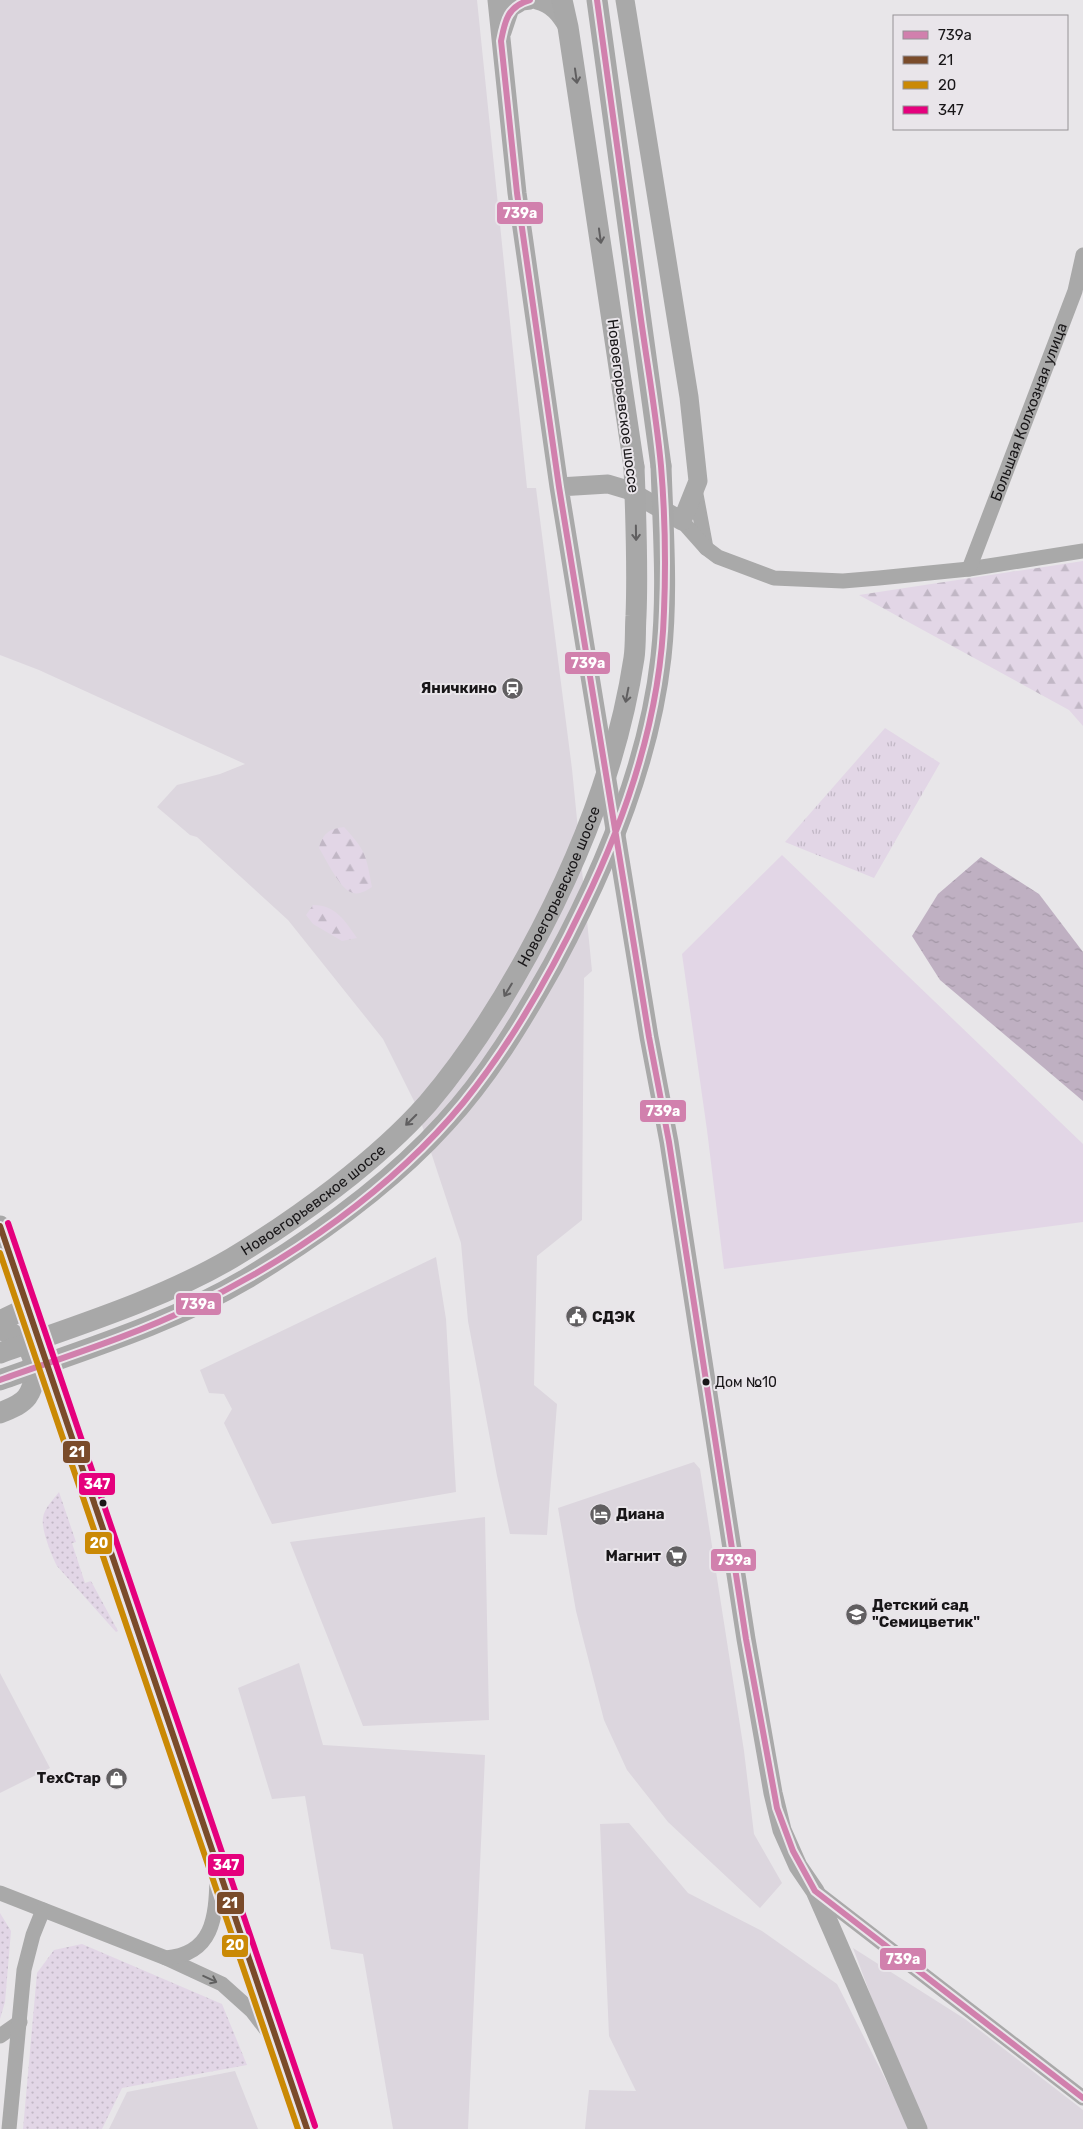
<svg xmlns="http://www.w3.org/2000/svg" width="1083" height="2129" viewBox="0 0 1083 2129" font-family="Rubik,sans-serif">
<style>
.built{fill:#dcd6de}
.grass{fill:url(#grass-dots)}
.forest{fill:url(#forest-firs)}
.park{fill:url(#park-tufts)}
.garden{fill:#e2d6e6}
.water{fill:url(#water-ripples)}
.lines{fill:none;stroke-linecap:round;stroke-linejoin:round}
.minor{stroke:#a9a9a9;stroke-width:15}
.tertiary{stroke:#a9a9a9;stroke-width:19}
.secondary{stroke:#a8a8a8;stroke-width:21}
.secondary-bridge{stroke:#a8a8a8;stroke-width:21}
.bus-1-casing{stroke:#e9e5ea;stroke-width:10}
.bus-2-casing{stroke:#e9e5ea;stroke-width:10}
.bus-3-casing{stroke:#e9e5ea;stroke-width:10}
.bus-4-casing{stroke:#e9e5ea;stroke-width:10}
.bus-1{stroke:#d180ad;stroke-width:6}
.bus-2{stroke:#7a4b2a;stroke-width:6}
.bus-3{stroke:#ca8905;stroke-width:6}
.bus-4{stroke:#e5007d;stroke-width:6}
.oneway{stroke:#605f60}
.oneway2{stroke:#606060}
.bus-dot{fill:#181618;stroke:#e9e5ea;stroke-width:2}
.labels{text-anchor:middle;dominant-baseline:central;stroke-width:4;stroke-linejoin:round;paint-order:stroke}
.bus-label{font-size:14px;fill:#181618;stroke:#e9e5ea;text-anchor:start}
.street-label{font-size:15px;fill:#181618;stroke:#e9e5ea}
.poi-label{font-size:15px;font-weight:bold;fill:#181618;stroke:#e9e5ea;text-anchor:end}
.line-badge{stroke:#e9e5ea;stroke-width:2}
.badge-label{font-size:14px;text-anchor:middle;font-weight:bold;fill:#fff}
</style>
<defs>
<pattern id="grass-dots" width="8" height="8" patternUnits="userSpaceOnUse" patternTransform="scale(1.25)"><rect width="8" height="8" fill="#e2d6e6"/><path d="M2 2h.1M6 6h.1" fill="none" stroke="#c1b7c5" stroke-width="1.8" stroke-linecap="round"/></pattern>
<pattern id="forest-firs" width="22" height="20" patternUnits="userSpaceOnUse" patternTransform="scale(1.25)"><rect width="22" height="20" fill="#e2d6e6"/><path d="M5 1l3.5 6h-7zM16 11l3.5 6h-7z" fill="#c1b7c5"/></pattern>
<pattern id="park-tufts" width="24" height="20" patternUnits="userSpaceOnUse" patternTransform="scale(1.25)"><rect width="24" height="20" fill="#e2d6e6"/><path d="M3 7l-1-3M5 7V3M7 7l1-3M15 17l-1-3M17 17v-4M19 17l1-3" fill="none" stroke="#c1b7c5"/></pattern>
<pattern id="water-ripples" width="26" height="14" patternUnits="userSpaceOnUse" patternTransform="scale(1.25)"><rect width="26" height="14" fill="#bfb0c2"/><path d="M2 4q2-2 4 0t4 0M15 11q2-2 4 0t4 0" fill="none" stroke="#a397a6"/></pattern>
</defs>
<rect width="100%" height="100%" fill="#e8e6e9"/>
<path class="built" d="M0,0h477l50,488h9l36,281 20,202 -8,7 -2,242 -45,36 -3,129 23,19 -10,131 -37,-1 -13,-58 -29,-155 -7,-78 -47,-142 -31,-62 -95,-119 -91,-83 -7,-2 -33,-28 20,-22 43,-11 25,-10 -206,-94 -39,-15z
M436,1257l10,62 10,173 -184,32 -48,-101 8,-14 -8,-15 -15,-1 -9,-23z
M694,1462l6,7 44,282 10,83 28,49 -22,25 -92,-86 -41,-52 -23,-50 -28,-109 -18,-103z
M485,1517l4,203 -126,6 -73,-184z
M299,1663l24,82 162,10 -17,374h-75l-30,-175 -32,-5 -26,-153 -33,3 -34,-111z
M0,1673l50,95 -50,25z
M629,1823l59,70 74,38 75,53 64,126 7,19h-323l4,-39 47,1 -27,-55 -9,-212z
M853,1948l112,71 118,91v19h-158l-41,-98z
M235,2071l23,58h-149l18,-37z"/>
<path class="grass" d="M59,1492l17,50 -4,1 13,40 6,-2 27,50 -2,1 -59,-66c-5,-10 -16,-36 -14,-48 1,-10 11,-19 16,-26z
M0,1913l11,18 -6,71 -5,17z
M82,1944l140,60 25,61 -125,23 -20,41h-79l14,-156 17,-23z"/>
<path class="forest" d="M1083,561v165l-14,-16 -210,-115z
M344,827c22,24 22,28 28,60 -5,3 -12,8 -19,6 -13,-3 -27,-34 -34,-45 4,-15 10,-19 25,-21z
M313,905c23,0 32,16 44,33l-15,3 -29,-17 -7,-9z"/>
<path class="park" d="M885,728l55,35 -66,115 -89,-36z"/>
<path class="garden" d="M782,855l301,289v78l-359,47 -17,-139 -25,-176z"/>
<path class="water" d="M981,857l58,37 44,58v149l-143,-121 -28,-44 26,-42z"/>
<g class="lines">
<g class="minor">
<path d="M695,489l11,59"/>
<path d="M682,521l24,27 12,9 56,21 69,3 36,-3 90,-9 114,-18"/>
<path id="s1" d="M969,569l106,-278 8,-36"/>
<path d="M816,1892l267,206"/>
<path d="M0,1893l166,65 56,26 30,27 17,22"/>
<path d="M166,1958c47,-4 50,-40 51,-80"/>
<path d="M0,2036l20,-14"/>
<path d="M9,2129l15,-159 9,-35 10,-25"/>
</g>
<path class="tertiary" d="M497,0l20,193 42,294 90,550 20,105 77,497 27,154 9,37 16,36 17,25 18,41 85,197
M537,0c16,4 23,14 31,27
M502,32l8,-24 12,-7 8,-1
M559,487l49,-3 20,6 54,31 16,-40 -9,-84 -64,-397"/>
<path class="secondary" d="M562,0l6,27 66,440
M597,0l64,466
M0,1226l146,426 35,111 126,366
M0,1321l27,-13
M0,1330c32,5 44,41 27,67 -6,8 -18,12 -27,16"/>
<g class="secondary-bridge">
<path id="s2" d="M0,1353c78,-28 160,-53 232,-95 65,-39 146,-98 196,-155 39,-46 71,-96 100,-149 51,-93 90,-190 106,-296 2,-14 1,-28 2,-42 2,-49 0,-99 -2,-149"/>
<path d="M0,1380c83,-30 170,-56 246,-101 71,-43 143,-94 199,-156 43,-46 77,-103 108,-158 51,-94 96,-200 108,-308 7,-63 2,-128 0,-191"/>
</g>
<defs>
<path id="bus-1" d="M530,0c-22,6 -25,20 -29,41l16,152 42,294 90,550 20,105 77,497 31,169 16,43 22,40 268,207
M0,1380c64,-23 130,-43 192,-73 99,-47 201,-119 271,-204 49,-60 87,-128 120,-197 45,-92 78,-192 81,-295 2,-48 1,-97 -3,-145 -5,-54 -15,-108 -22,-161 -14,-102 -28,-203 -42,-305"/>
<path id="bus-2" d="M0,1226l307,903"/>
<path id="bus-3" d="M0,1253c100,292 197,584 298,876"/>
<path id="bus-4" d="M8,1223l307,903"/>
</defs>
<use href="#bus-1" class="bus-1-casing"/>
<use href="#bus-2" class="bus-2-casing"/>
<use href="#bus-3" class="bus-3-casing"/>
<use href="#bus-4" class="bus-4-casing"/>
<use href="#bus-1" class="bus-1"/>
<use href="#bus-2" class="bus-2"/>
<use href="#bus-3" class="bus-3"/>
<use href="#bus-4" class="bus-4"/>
</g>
<defs><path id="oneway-shaft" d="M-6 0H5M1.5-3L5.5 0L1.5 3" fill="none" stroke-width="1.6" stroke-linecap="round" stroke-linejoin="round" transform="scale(1.25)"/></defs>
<g class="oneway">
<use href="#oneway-shaft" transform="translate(576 76) rotate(82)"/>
<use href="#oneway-shaft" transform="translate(600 236) rotate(82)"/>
<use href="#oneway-shaft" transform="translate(636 533) rotate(89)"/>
<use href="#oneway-shaft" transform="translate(627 695) rotate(101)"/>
<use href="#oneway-shaft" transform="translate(508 990) rotate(121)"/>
<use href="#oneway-shaft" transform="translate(411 1120) rotate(135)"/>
</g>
<use class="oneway2" href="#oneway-shaft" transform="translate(210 1979) rotate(25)"/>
<defs>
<symbol id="station-disc" viewBox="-11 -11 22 22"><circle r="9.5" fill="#615f61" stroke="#e9e5ea"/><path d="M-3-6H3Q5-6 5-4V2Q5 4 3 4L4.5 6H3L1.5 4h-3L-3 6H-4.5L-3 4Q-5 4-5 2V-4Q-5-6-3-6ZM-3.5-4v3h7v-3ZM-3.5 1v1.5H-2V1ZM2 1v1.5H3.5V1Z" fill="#fff"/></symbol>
<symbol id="civic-disc" viewBox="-11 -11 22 22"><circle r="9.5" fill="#615f61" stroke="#e9e5ea"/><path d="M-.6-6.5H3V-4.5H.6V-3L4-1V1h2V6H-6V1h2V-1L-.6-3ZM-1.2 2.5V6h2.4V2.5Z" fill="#fff"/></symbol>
<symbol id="hotel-disc" viewBox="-11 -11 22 22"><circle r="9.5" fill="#615f61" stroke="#e9e5ea"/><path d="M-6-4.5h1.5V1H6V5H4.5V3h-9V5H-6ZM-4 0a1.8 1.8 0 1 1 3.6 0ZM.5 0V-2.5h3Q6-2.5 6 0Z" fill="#fff"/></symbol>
<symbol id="supermarket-disc" viewBox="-11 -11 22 22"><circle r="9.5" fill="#615f61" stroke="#e9e5ea"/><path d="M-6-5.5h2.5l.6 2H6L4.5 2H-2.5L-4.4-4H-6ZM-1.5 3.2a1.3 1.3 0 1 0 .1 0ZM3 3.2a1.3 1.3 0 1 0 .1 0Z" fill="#fff"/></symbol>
<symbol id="school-disc" viewBox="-11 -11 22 22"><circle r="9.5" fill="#615f61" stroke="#e9e5ea"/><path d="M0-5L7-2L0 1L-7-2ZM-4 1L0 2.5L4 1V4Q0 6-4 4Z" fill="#fff"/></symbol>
<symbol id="shop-disc" viewBox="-11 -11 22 22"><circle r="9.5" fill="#615f61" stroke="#e9e5ea"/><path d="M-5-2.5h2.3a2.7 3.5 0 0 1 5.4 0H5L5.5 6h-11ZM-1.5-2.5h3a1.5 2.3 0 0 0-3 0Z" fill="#fff"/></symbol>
</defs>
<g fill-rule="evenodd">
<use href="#station-disc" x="500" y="676" width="25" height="25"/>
<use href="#civic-disc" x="564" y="1304" width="25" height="25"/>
<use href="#hotel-disc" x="588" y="1502" width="25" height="25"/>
<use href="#supermarket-disc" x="664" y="1544" width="25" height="25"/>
<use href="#school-disc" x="844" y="1602" width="25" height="25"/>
<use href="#shop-disc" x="104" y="1766" width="25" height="25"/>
</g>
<g class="bus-dot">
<circle cx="706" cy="1382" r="4.5"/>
<circle cx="103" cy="1503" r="4.5"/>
</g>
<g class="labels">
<g class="bus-label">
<text x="715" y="1382">Дом №10</text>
</g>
<g class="street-label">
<text transform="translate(623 406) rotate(83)">Новоегорьевское шоссе</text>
<text stroke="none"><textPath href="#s1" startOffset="168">Большая Колхозная улица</textPath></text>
<text stroke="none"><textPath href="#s2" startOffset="756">Новоегорьевское шоссе</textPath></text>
<text stroke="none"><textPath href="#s2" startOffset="351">Новоегорьевское шоссе</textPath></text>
</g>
<g class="poi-label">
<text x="497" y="688">Яничкино</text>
<text x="592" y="1317" text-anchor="start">СДЭК</text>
<text x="616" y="1514" text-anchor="start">Диана</text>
<text x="661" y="1556">Магнит</text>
<text x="872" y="1605" text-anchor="start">Детский сад<tspan x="872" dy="17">"Семицветик"</tspan></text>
<text x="101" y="1778">ТехСтар</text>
</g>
</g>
<g class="line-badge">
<rect x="496" y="201" width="48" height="24" rx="5" fill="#d180ad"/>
<rect x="564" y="651" width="47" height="24" rx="5" fill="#d180ad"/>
<rect x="639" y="1099" width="48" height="24" rx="5" fill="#d180ad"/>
<rect x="175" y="1292" width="47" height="24" rx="5" fill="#d180ad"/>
<rect x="62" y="1440" width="29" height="24" rx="5" fill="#7a4b2a"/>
<rect x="78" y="1472" width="38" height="24" rx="5" fill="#e5007d"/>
<rect x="84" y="1531" width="29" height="24" rx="5" fill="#ca8905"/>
<rect x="710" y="1548" width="47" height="24" rx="5" fill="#d180ad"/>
<rect x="207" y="1853" width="38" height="24" rx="5" fill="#e5007d"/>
<rect x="216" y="1891" width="29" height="24" rx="5" fill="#7a4b2a"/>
<rect x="221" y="1934" width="28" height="24" rx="5" fill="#ca8905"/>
<rect x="879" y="1947" width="48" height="24" rx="5" fill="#d180ad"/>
</g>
<g class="badge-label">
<text x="520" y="218">739а</text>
<text x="588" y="668">739а</text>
<text x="663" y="1116">739а</text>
<text x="198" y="1309">739а</text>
<text x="77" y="1457">21</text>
<text x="97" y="1489">347</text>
<text x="99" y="1548">20</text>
<text x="734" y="1565">739а</text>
<text x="226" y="1870">347</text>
<text x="230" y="1908">21</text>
<text x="235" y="1950">20</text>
<text x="903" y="1964">739а</text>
</g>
<rect x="893" y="15" width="175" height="115" fill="#e9e5ea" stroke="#959296"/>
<rect x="903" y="31" width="25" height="8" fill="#d180ad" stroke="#959296"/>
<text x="938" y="40" font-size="15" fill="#181618">739а</text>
<rect x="903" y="56" width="25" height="8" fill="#7a4b2a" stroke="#959296"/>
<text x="938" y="65" font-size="15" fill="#181618">21</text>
<rect x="903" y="81" width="25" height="8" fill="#ca8905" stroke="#959296"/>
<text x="938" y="90" font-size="15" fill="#181618">20</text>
<rect x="903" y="106" width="25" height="8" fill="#e5007d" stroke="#959296"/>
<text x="938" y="115" font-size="15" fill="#181618">347</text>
</svg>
